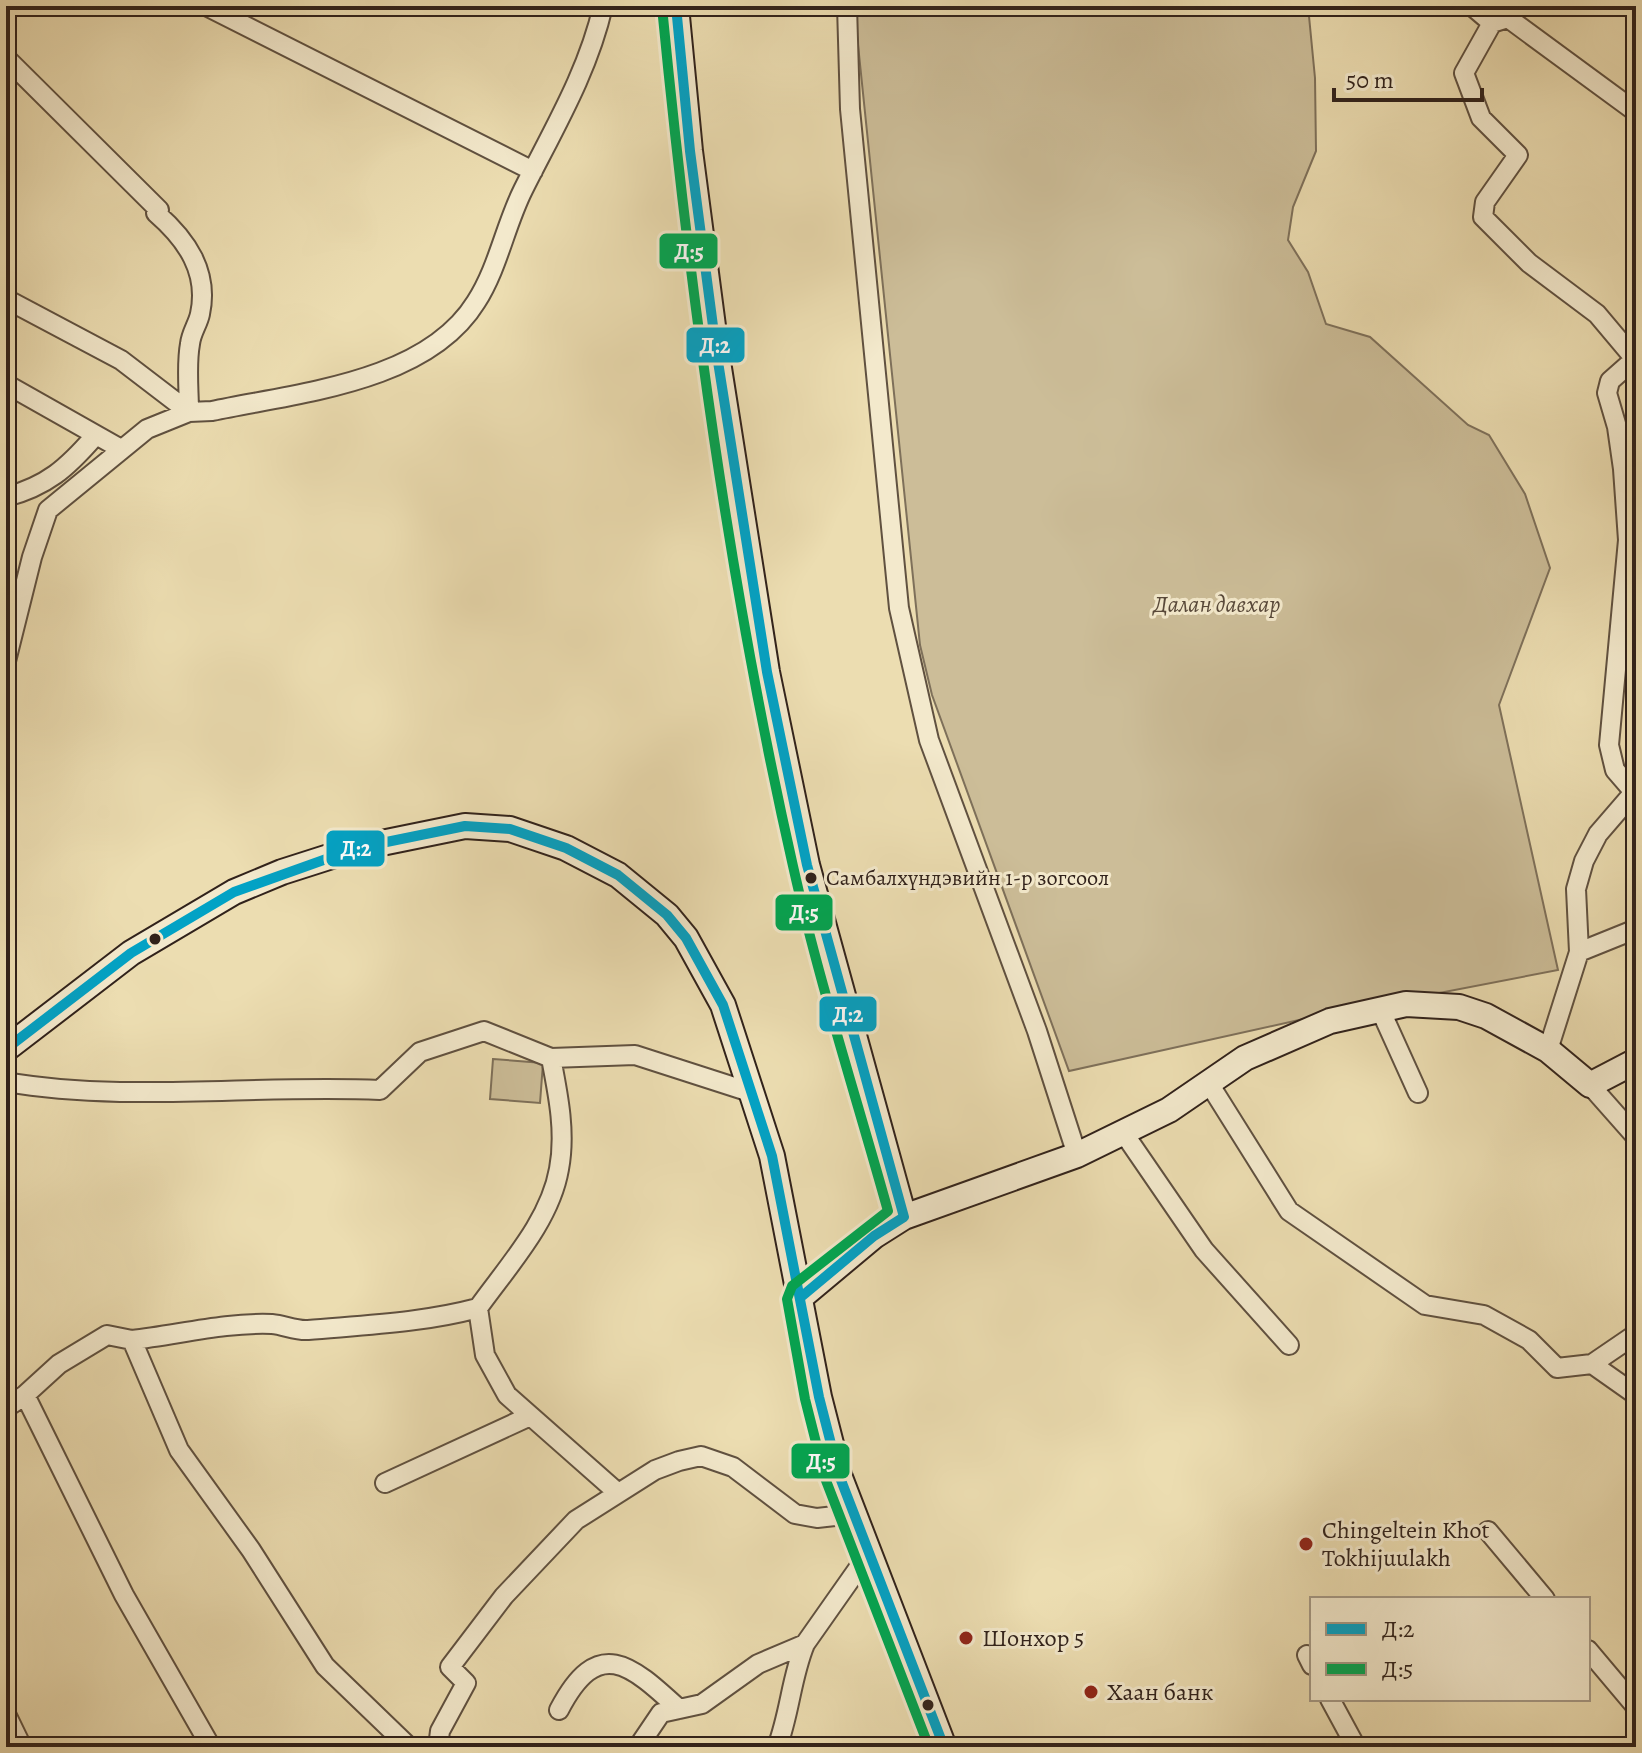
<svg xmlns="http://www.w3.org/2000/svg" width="1642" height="1753" viewBox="0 0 1642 1753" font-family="Alegreya,serif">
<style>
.green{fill:#ccbd98;stroke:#7e705a;stroke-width:2}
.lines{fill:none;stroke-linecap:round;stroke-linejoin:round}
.street-casing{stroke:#605140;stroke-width:22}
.secondary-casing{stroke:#31221b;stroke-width:28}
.street{stroke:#f3e9cc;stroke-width:18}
.secondary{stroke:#f3e9cc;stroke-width:24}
.bus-1-casing{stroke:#f3e9cc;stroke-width:16}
.bus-2-casing{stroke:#f3e9cc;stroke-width:16}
.bus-1{stroke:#02a2c5;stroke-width:10}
.bus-2{stroke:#00a651;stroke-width:10}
.bus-dot{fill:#31221b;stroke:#f3e9cc;stroke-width:3}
.poi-dot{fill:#8f2418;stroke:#f3e9cc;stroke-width:3}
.labels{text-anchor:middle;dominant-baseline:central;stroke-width:6;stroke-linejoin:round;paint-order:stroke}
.bus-label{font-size:22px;fill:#31221b;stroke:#f3e9cc;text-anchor:start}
.park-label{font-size:24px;font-style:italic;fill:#58493a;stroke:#f3e9cc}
.poi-label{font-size:24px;fill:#31221b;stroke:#f3e9cc;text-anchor:start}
.line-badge{stroke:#f3e9cc;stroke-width:3}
.badge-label{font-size:22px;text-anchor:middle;font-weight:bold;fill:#fff}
</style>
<rect width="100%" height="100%" fill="#ecddb1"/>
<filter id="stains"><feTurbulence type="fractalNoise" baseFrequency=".0025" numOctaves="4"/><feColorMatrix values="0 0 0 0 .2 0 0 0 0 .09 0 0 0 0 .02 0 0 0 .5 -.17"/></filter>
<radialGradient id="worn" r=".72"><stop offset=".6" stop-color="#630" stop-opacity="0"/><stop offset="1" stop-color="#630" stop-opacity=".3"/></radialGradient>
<path class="green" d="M854,6h454l7,72 1,73 -23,56 -5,33 20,32 18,52 44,13 98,88 21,10 36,59 25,74 -51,137 59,265 -259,50 -230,51 -137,-376 -12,-50z
M493,1059l50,4 -3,40 -50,-4z"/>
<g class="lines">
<defs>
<path id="street" d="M206,6l327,165
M847,6l3,103 49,499 30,132 108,291 40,124
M1472,6l20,17 -28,50 17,45 37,37 -33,47 -2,15 46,46 68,51 37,44
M1492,23l16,-5 128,94
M6,58l153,152 -3,3c31,27 53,59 44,101 -2,10 -9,19 -10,30 -4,21 -1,46 -1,68
M6,299l115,61 68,52
M6,384l115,65
M6,497c41,-11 61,-29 88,-60
M6,661l26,-104 16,-47 99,-81 42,-17 23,-1c84,-18 214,-28 264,-109 22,-34 29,-76 47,-112 30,-60 65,-118 80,-184
M1634,792l-19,-22 -6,-25 19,-205 -5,-71 -6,-42 -10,-34 3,-12 26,-23
M1579,952l57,-23
M1380,1009l38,84
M1548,1050l31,-98 -3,-63 8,-28 14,-27 38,-44
M551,1058c7,36 15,74 8,111 -9,52 -51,97 -81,139l7,47 22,40 111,98
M6,1082c122,21 250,2 374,8l40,-38 64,-21 67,27 84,-3 118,38
M1210,1085l79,126 136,94 59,10 45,25 28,28 35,-4 44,-30
M1590,1085l46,52
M1123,1132l81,118 85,95
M132,1340c45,-5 95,-18 140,-16 12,1 24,7 36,6 57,-5 114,-7 170,-22
M1592,1364l44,31
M25,1395l99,200 87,152
M6,1408l19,-13 34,-31 48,-29 25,5 47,110 72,100 74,116 84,81
M385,1483l143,-66
M1488,1531l57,68
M1588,1650l48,57
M1307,1655l5,10
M1330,1699l26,48
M559,1710c39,-75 71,-46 120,-1
M6,1714l16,33
M438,1747l2,-16 26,-48 -16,-16 54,-71 72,-76 79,-50 24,-9 22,-5 32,11 62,47 22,4 36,-4
M638,1747l23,-34 41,-9 56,-40 47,-20 64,-91
M777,1747c13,-34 14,-69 28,-103"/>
<path id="secondary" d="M676,6l14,145 26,198 51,323 40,193 97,352
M6,1049l125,-96 103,-61 48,-20 75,-24 108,-22 45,3 56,19 52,27 49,40 19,23 37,67 49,151 47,241 20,78 105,272
M801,1297l73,-61 30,-19 173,-62 92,-45 76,-52 85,-37 76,-17 53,3 27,9 62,34 42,35 46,-24"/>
</defs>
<use href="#street" class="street-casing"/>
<use href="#secondary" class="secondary-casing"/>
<use href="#street" class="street"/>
<use href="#secondary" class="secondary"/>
<defs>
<path id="bus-1" d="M676,6l14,145 26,198 51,323 40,193 97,352 -30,19 -73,61
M6,1049l125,-96 103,-61 123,-44 108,-22 45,3 56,19 52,27 49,40 19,23 37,67 49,151 47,241 20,78 105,272"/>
<path id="bus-2" d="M662,7c28,288 67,577 131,859 26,116 63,230 95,345l-96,75 -5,13 18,100 20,79 104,269"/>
</defs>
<use href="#bus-1" class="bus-1-casing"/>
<use href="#bus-2" class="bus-2-casing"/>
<use href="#bus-1" class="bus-1"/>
<use href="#bus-2" class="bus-2"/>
</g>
<g class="bus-dot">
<circle cx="811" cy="878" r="7"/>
<circle cx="155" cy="939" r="7"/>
<circle cx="928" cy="1705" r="7"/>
</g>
<g class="poi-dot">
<circle cx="1306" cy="1544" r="8"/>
<circle cx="966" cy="1638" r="8"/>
<circle cx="1091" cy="1692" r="8"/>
</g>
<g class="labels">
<g class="bus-label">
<text x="826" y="878">Самбалхүндэвийн 1-р зогсоол</text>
</g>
<g class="park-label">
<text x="1217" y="604">Далан давхар</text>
</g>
<g class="poi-label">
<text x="1322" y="1530">Chingeltein Khot<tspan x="1322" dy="28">Tokhijuulakh</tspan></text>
<text x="982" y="1638">Шонхор 5</text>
<text x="1107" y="1692">Хаан банк</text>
</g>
</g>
<g class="line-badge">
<rect x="658" y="232" width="61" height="38" rx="8" fill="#00a651"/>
<rect x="685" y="326" width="61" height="38" rx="8" fill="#02a2c5"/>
<rect x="325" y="829" width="61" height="39" rx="8" fill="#02a2c5"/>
<rect x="774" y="893" width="60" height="39" rx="8" fill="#00a651"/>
<rect x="818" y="995" width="60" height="38" rx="8" fill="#02a2c5"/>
<rect x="790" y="1442" width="61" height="38" rx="8" fill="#00a651"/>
</g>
<g class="badge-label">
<text x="689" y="259">Д:5</text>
<text x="715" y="353">Д:2</text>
<text x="356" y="856">Д:2</text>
<text x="804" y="920">Д:5</text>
<text x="848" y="1022">Д:2</text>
<text x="821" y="1469">Д:5</text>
</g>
<rect width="1642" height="1753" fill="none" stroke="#ecddb1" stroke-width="32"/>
<rect x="8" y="8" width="1626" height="1737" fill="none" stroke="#31221b" stroke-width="4"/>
<rect x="16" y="16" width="1610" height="1721" fill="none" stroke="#31221b" stroke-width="2"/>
<rect x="1310" y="1597" width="280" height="104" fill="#f3e9cc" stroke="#a59985" stroke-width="2"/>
<rect x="1326" y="1623" width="40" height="12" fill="#02a2c5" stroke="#a59985" stroke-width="2"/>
<text x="1382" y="1637" font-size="24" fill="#31221b">Д:2</text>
<rect x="1326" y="1663" width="40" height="12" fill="#00a651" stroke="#a59985" stroke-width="2"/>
<text x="1382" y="1677" font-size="24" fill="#31221b">Д:5</text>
<path d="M1334 88v12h148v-12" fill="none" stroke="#31221b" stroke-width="4"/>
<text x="1346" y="88" font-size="24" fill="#31221b" stroke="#f3e9cc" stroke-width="6" paint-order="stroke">50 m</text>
<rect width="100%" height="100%" filter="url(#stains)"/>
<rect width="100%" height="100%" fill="url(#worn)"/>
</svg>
